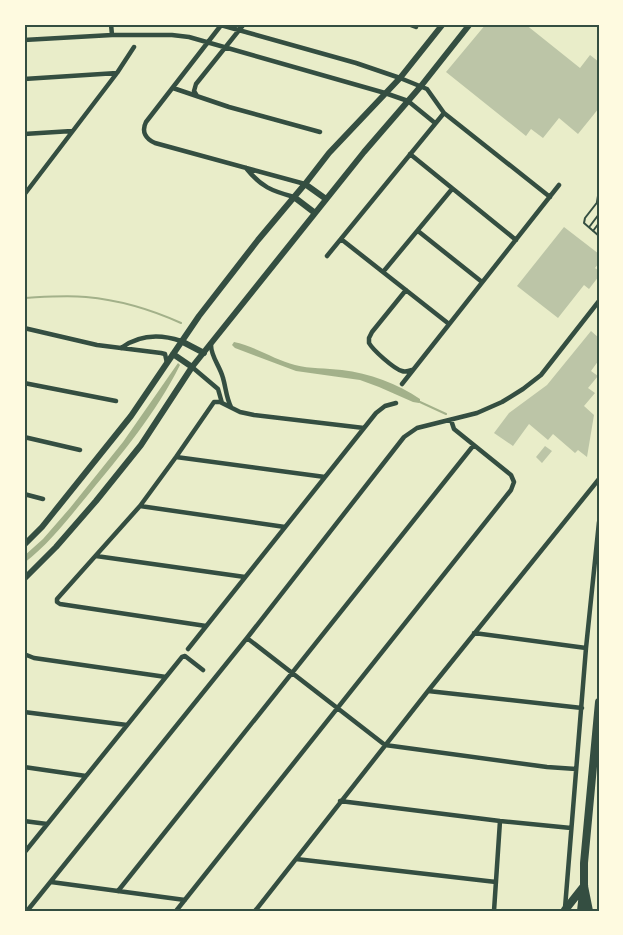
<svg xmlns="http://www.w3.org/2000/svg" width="623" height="935" viewBox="0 0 623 935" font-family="'Crimson Pro',serif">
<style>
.water{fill:#a3b18a}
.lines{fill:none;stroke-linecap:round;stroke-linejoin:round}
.stream{stroke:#a3b18a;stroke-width:2}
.building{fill:#bcc5a7}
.service{stroke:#344e41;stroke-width:2}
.minor{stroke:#344e41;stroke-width:4.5}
.tertiary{stroke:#344e41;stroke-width:6}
.primary{stroke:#344e41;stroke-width:8}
.neatline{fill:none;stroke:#344e41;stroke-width:2}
</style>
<rect width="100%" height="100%" fill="#e9edc9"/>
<path class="water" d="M234,342c20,4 41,18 61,23 15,4 31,3 47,5 27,3 56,14 78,29v3l-1,1 -6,-1 -34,-15 -19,-7 -64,-9 -61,-23 -3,-3z
M178,363l2,2c-24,48 -59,90 -93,131 -20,24 -38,48 -63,67v-7l19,-17 27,-31 53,-66z"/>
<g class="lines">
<path class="stream" d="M24,298c20,-1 41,-3 62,-1 34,3 64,12 95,26
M420,402l26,12"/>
</g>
<path class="building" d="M486,24h39l55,44 10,-13 9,7v46l-21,26 -19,-16 -16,20 -12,-9 -5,7 -80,-64z
M564,227l35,27v9l-4,5 4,3v5l-10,13 -5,-4 -26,33 -41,-32z
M591,331l8,7v22l-8,11 7,5 -10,12 7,5 -11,13 10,9 -7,42 -9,-7 -3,3 -22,-19 -5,6 -19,-16 -16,22 -19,-13 15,-20 38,-28z
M545,446l7,5 -10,12 -6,-6z"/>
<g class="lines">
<path class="service" d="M599,200l-14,18 -1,5 15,13
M597,202l2,-12
M590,226l9,-12
M593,231l6,-8"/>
<path class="minor" d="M111,24l1,11
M217,24l139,39 44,15 27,11 17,24 106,84
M222,24l-76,98c-5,10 0,17 9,21l150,41
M408,24l8,3
M24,40l88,-5h60l17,2 196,56 23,8 27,22
M24,79l93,-6
M173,88l56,19 91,25
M197,96l-3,-5 2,-7 48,-60
M24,134l48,-3
M410,154l106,86
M246,168c15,19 26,23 48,29
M24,195l93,-122 17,-26
M418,231l64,51
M341,239l108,85
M327,256l117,-143
M383,272l69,-83
M406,290l-34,42 -3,6v5c4,7 25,26 33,28 3,1 7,0 10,-1
M24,328l73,17 64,8 4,1 2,9
M211,345c0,12 9,21 12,33 3,10 3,19 8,29
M121,348c18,-13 39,-14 60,-7
M192,367l26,22 4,14
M24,383l92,18
M402,384l157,-199
M24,437l56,13
M176,457l149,20
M24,494l19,5
M140,506l145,21
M96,556l149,21
M206,626l-146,-22 -3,-2v-3l83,-93 36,-49 38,-55h6l20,10 14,3 110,13
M474,633l112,15
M247,638l138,107 162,22 29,2
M188,649l188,-236 9,-7 11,-3
M24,654l10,4 132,19
M428,691l154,17
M24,712l103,13
M24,767l62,9
M340,801l160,20 71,7
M24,821l23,3
M24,853l158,-196 3,-1 18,14
M296,859l200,23
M51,882l134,18
M118,891l355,-445
M565,908l21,-260 13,-126
M27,911l220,-273 157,-201 13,-9 60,-15 25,-11 21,-13 18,-14 58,-74
M176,911l335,-421 3,-8 -3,-7 -57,-46 -3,-9
M255,911l173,-220 171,-212
M494,911l6,-90"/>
<path class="tertiary" d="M305,184l21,15
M294,197l21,16
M181,341l23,12
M173,354l19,13
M24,545l18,-18 12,-15 77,-96 68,-100 59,-76 47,-56 24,-31 71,-75 43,-54
M24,579l32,-32 40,-46 45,-56 51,-78 172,-215 57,-66 49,-62"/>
<path class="primary" d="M565,910l19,-24
M581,911l2,-18
M589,911l-5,-25v-23l15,-161"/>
</g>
<rect width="623" height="935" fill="none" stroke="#fefae0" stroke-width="51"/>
<rect x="26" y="26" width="572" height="884" class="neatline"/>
</svg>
